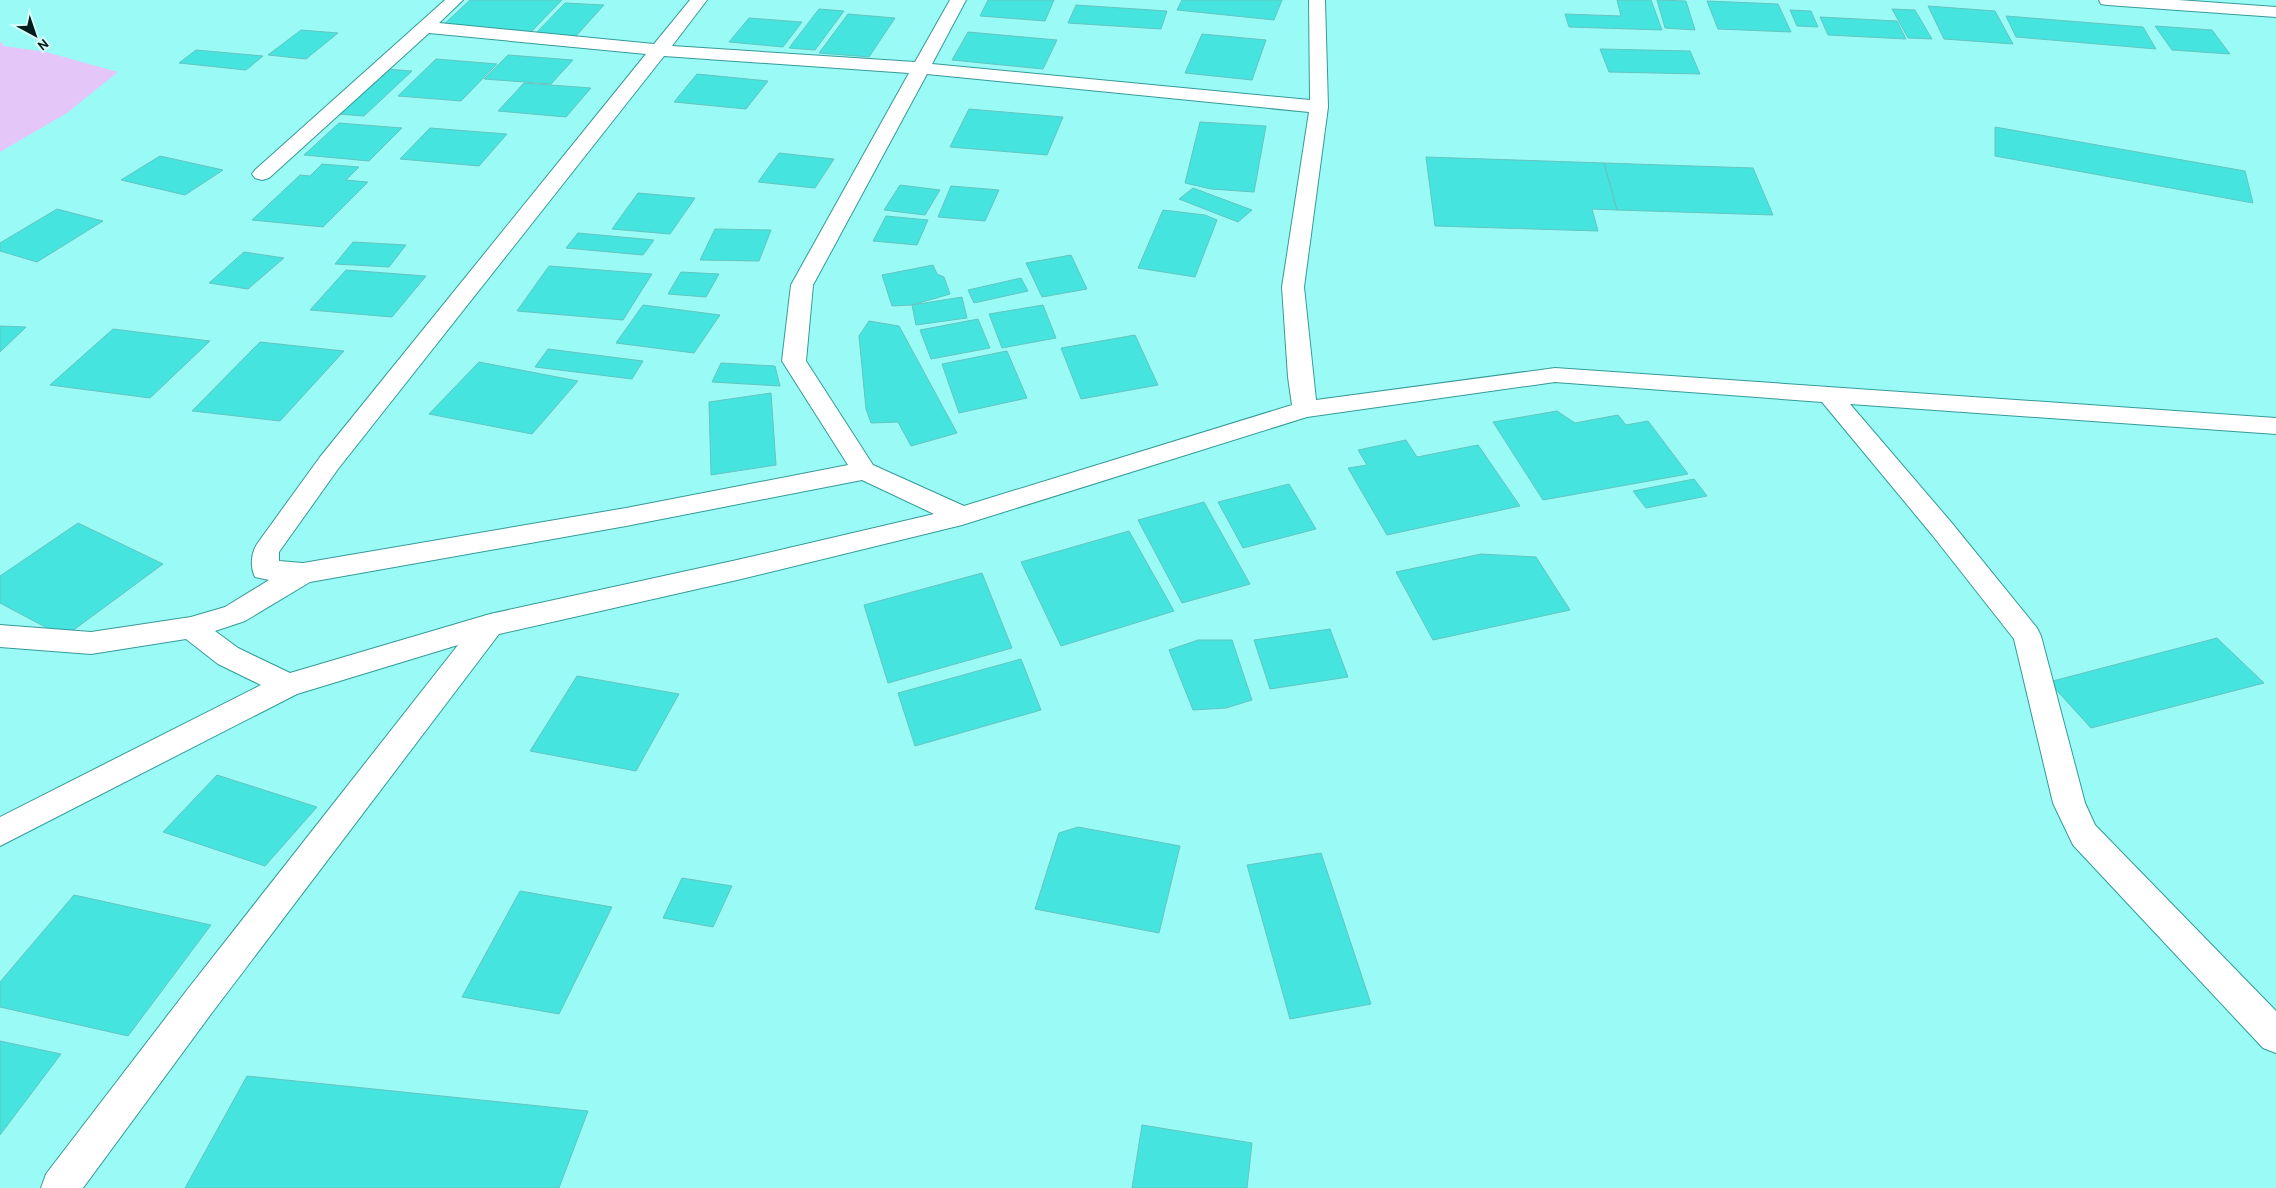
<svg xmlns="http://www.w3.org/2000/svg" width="2276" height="1188" viewBox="0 0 2276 1188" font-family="Karla,sans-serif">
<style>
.green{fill:#e4c7f8}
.building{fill:#45e4df;stroke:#64c5c1}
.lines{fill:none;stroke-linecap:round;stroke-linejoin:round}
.minor-casing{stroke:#359b97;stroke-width:2}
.minor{fill:#fff;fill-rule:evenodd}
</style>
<rect width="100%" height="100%" fill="#9afbf6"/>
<path class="green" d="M0,41l4,5 42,6 72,20 -51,41 -67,39z"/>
<path class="building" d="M470,0h92l-32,33 -88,-7z
M988,0h66l-9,21 -65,-5z
M1182,0h100l-8,20 -97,-10z
M1617,0h34l11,30 -93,-3 -4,-13 56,2z
M1657,0l29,1 9,29 -30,-2z
M1707,1l71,3 13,28 -73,-3z
M565,3l39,2 -28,31 -40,-3z
M1076,5l91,6 -6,18 -93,-6z
M1928,6l67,5 18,33 -69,-5z
M819,9l25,2 -29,39 -26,-2z
M1892,9l23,1 17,29 -24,-1z
M1790,10l21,1 7,16 -21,-1z
M848,14l47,4 -26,39 -50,-4z
M2006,16l137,11 13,22 -140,-12z
M1820,17l77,4 9,18 -78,-4z
M749,18l53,4 -19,25 -54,-5z
M2155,26l57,4 18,24 -58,-4z
M301,30l37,3 -32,26 -38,-4z
M968,32l89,8 -14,29 -91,-9z
M1202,34l64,6 -14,40 -67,-7z
M1600,49l90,2 10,23 -91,-2z
M196,50l67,6 -17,14 -67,-7z
M508,55l65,5 -22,24 -67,-5z
M436,59l61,5 -36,37 -63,-5z
M386,69l26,2 -48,45 -26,-2z
M697,74l71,7 -22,28 -72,-7z
M524,83l67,5 -25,29 -68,-6z
M969,109l94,8 -16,38 -97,-8z
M1200,122l66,4 -12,66 -43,-3 -26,-6z
M339,123l63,5 -33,33 -65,-6z
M1995,127l250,44 8,32 -258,-47z
M430,128l77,6 -28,32 -79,-7z
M779,153l55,6 -19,29 -57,-6z
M160,156l63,14 -38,25 -64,-15z
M1426,157l178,6 13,47 -25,-1 6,22 -163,-5z
M1604,163l149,5 20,47 -156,-5z
M322,164l37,3 -13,13 22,2 -45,45 -71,-7 48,-45 10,1z
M900,185l40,5 -15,25 -41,-5z
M951,186l48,4 -14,31 -47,-4z
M1193,188l59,22 -14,12 -59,-23z
M638,193l57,5 -25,36 -58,-5z
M57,209l46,12 -66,41 -37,-11v-8z
M1163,210l42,5 12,5 -22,57 -57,-9z
M886,216l42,4 -11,25 -44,-4z
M715,229l56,1 -12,31 -59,-1z
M578,233l76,7 -11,15 -77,-7z
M353,242l53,3 -17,22 -54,-3z
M244,252l40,6 -36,31 -39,-6z
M1071,255l16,34 -45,8 -16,-34z
M933,265l4,9 7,3 6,17 -38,11 -20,1 -10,-31z
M549,266l103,8 -29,46 -106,-9z
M346,270l80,6 -34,41 -82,-7z
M681,272l38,2 -13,23 -38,-3z
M1021,278l7,13 -54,12 -6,-13z
M962,297l5,21 -51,7 -4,-20z
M643,305l77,10 -26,38 -78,-10z
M1043,305l13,33 -54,10 -13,-34z
M978,319l12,29 -59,11 -11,-29z
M869,321l30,5 58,107 -46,13 -13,-24 -27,1 -5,-14 -7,-73z
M0,326l26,1 -26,25z
M113,329l97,12 -60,57 -100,-13z
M1135,335l23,50 -77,14 -20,-51z
M260,342l84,9 -64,70 -88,-10z
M548,349l95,12 -11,18 -97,-12z
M1007,351l20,47 -68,15 -17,-49z
M479,362l99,19 -46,53 -103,-20z
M721,363l54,3 5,20 -68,-4z
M771,393l5,72 -65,10 -2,-73z
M1557,411l18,12 43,-8 8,10 22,-4 40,53 -145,26 -50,-78z
M1406,440l11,17 61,-12 42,61 -133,29 -39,-67 19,-3 -9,-15z
M1694,479l13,17 -61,12 -13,-17z
M1289,484l27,45 -73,19 -25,-46z
M1204,502l46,82 -68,19 -44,-83z
M78,523l85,41 -99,73 -64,-34v-27z
M1129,531l45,80 -113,35 -40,-84z
M1481,554l55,3 34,53 -137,30 -37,-68z
M982,573l30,75 -124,35 -24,-78z
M1330,629l18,48 -78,12 -16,-49z
M2217,638l47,45 -173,45 -42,-46z
M1198,640h34l20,60 -26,8 -33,2 -24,-60z
M1021,659l20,51 -126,36 -17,-53z
M577,676l102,18 -43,77 -106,-20z
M217,775l100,32 -52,59 -102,-34z
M1078,827l102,19 -21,87 -124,-24 24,-76z
M1321,853l50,151 -81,15 -43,-154z
M682,878l50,8 -19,41 -50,-9z
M520,891l92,16 -53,107 -97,-17z
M74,895l137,30 -83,111 -128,-29v-25z
M0,1041l61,13 -61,81z
M247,1076l341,35 -29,77h-374z
M1142,1125l110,18 -5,45h-115z"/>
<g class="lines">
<defs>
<path id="minor" d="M445,0h18l-24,23 215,21 36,-44h17l-35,46 243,16 35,-62h16l-34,64 378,36 -1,-100h16l3,107 -24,180 12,113 239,-32 721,50v16l-426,-30 101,118 86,106 4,8 44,167 10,22 181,186v42l-13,-5 -190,-203 -20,-42 -39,-164 -81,-103 -111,-134 -267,-20 -248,35 -345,108 -225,55 -238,54 -288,380 -128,174h-42l5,-14 141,-184 271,-345 -161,49 -297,152v-29l261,-132 -43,-21 -32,-25 -95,15 -91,-7v-22l91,7 100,-15 34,-10 44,-27 -14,-3c-5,-10 -4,-23 2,-33l63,-87 326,-403 -217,-21 -160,145 -7,2 -7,-2 -3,-4 3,-4zM664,56l245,17 -118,212 -9,76 66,104 -222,43 -323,55 -24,-2v-9l59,-83zM927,74l382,38 -27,175 6,90 4,28 -328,101 -91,-41 -67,-104 7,-76zM862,480l72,34 -197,46 -247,54 -200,59 -52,-25 -23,-17 30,-10 65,-39 316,-56z
M2099,0h79l98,7v10l-169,-12 -6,-1z"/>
</defs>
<use href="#minor" class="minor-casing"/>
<use href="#minor" class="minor"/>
</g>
<g transform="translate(35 35) rotate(140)" stroke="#d9fcfa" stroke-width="4" paint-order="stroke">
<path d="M0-4L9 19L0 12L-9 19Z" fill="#001e1d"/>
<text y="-8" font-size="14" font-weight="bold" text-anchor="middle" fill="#001e1d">N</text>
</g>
</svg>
